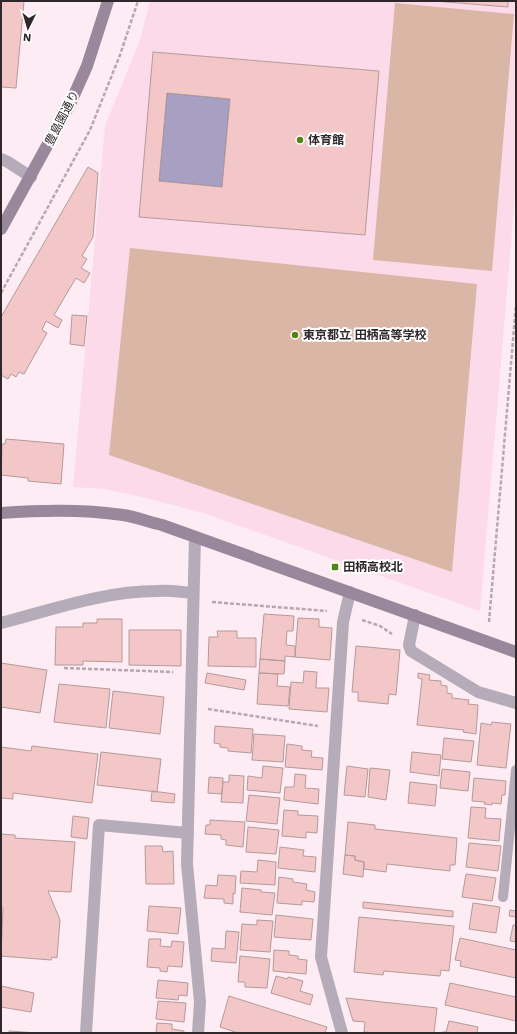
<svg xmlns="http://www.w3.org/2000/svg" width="517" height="1034" viewBox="0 0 517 1034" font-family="'Work Sans','Noto Sans JP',sans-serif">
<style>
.built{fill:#fcdae9}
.green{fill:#d9b6a5}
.water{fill:#a7a0c3;stroke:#837c95}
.building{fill:#f3c7c7;stroke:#b59a9a;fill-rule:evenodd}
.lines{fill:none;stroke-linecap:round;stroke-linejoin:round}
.path{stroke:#b6a8ae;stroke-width:2.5;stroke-dasharray:4 2;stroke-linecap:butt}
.lane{stroke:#b6abb8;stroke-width:10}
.street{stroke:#b6abb8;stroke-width:12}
.secondary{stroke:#99889c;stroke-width:12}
.poi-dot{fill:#538416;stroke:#fff;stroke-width:1.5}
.labels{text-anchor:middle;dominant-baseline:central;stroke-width:4;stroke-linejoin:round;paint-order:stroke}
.street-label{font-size:12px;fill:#30272b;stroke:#fff}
.poi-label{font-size:12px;font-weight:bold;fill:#30272b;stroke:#fff;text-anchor:start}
</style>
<rect width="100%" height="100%" fill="#fdecf3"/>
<path class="built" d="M150,1h366v183l-36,427 -280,-99 -62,-16 -34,-7 -31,-2 32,-361 35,-86z"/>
<path class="green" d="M395,3l119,11 -22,257 -119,-11z
M130,248l347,36 -25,288 -343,-117z"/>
<path class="water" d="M167,93l63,6 -8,88 -63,-6z"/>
<path class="building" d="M1,1h23l-8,87 -15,-1z
M434,1h74v6z
M153,52l226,19 -14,164 -226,-18zM167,93l63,6 -8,88 -63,-6z
M88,167l10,6 -5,64 -11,19 5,3 -6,9 9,5 -6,10 -8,-5 -22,37 8,5 -4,8 -12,-7 -4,9 5,3 -23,41 -5,-2 -3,5 -5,-3 -3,5 -7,-4v-58z
M72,315l15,1 -3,30 -14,-2z
M6,439l58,5 -3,40 -33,-3v-3l-27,-3 1,-31h3z
M264,614l30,2 -1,15h-6l-1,14 9,1v11l-10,-1v5l-25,-2z
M298,618l21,1v8l13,1 -2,32 -35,-3z
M97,619h25v43l-39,-1v4h-28l1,-38h27v-4h14z
M129,630h52v36l-52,-1z
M217,631h20v7h19v29l-48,-1 1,-29h9z
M356,646l44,4 -4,45 -7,-1 -1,10 -30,-3v-9h-6z
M260,659l25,2 -1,13 -25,-1z
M1,663l46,7 -7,43 -39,-6z
M304,671l13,1 -1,16h13l-2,24 -38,-3 2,-27 12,1z
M207,673l39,7 -2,10 -39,-7z
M259,673l19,1 -1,12 13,1 -2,19 -31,-2z
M418,673l12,2 -1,5 12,1v4l6,1v7l5,1v4l17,2 -1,4 10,1 -2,29 -13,-2 1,-2 -47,-5 5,-46 -4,-1z
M59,684l51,5 -4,39 -52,-6z
M113,691l51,6 -4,37 -51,-6z
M492,722l19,2 -5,44 -29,-3 4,-42 10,2z
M215,726l38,3 -2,24 -23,-2v-3l-8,-1v-3l-6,-1z
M254,734l31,2 -2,26 -31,-2z
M444,738l30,3 -3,21 -29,-3z
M287,744l15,2v4l10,1 -1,6 12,1 -1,12 -37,-3z
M32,746l66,8 -6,49 -79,-10v6l-12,-1v-51l30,4z
M101,752l60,7 -4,33 -60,-7z
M412,752l29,3 -2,21 -29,-4z
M263,766l20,2 -3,25 -33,-3 1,-14 14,2z
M347,766l21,3 -3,28 -21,-2z
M370,768l20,2 -4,30 -18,-3z
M442,769l28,3 -2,19 -28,-3z
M295,774l11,1 -1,13 14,1 -1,15 -34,-4 1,-13h9z
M229,775l15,1 -1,27 -22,-1 2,-20h6z
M209,777l14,1 -1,16 -14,-1z
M474,778l32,3 -1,14h-3l-1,9 -9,-1v2l-8,-1 1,-2 -13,-1z
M410,782l27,3 -2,21 -27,-3z
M152,791l23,3 -1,9 -23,-2z
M249,795l31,3 -3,26 -31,-3z
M471,807l15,1 -1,10 16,1 -2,22 -31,-3z
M284,810l14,1v4l20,1 -1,17 -11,-1v6l-24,-2z
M73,816l16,2 -2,21 -16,-2z
M210,820l35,2 -2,25 -17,-2v-5l-5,-1v-4l-16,-1 1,-9h4z
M348,822l27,3v4l82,9 -2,27h-5v6l-63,-7 -1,8 -22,-3v-7l-9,-2v-4l-10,-1z
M248,827l31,3 -3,24 -30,-2z
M1,834l14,1v3l60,4 -4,50 -23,-1 12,29 -3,38 -5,-1 -1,3 -50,-4 2,-48h-2z
M469,843l32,3 -3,25 -32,-4z
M145,846h17l1,6 10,-1 1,33h-28z
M280,847l24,3 -1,6 13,1 -1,15 -37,-4z
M345,855l10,1v4l9,2 -1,15 -20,-3z
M258,860l18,2 -1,23 -35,-2 1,-12 16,1z
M466,874l30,4 -4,23 -30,-4z
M218,875l18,1 -1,18 -2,-1v11l-9,-1v-4l-20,-1 2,-13 11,1z
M279,877l14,2v3l14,2 -1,6 9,2 -1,10 -12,-1v4l-25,-2z
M242,888l19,2v2l14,1 -3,22 -32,-3z
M363,902l90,9v6l-90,-9z
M473,903l27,4 -4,26 -27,-4z
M149,906l32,2 -3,26 -31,-3z
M510,910l6,1v6l-7,-1z
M276,915l37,4 -2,21 -37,-3z
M359,917l95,9 -5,45 -8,-1 -1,6 -56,-5 -1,4 -29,-3z
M257,920l16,1 -3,31 -30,-2 2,-26 15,1z
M513,925h3v17l-6,-1z
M226,931l13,1 -3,31 -25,-2 1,-13 13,1z
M460,938l56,12v28l-56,-12 1,-5 -6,-1z
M149,939h12l-1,7 11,1 1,-6 12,1 -2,25 -14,-1 -1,6 -7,-1v-3l-13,-1z
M274,950l15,1v4l9,1v3l9,1 -1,14 -33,-3z
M240,956l30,3 -3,29 -22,-1v-5h-7z
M276,976l11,3 1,-2 15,4 -3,10 13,4 -3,10 -39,-12z
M158,980l30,3 -1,13 -8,-1 -1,5 -22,-2z
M450,983l66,14v24l-71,-16z
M1,986l33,7 -3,19 -30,-5z
M229,996l98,31 -2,6h-87l-18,-6z
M346,998l91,10 -3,25h-57l-13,-1 1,-10 -12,-1z
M158,1001l28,2 -2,19 -28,-3z
M449,1021l29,6 -1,6h-35v-1h4z
M157,1023l15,1v5l12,2v2h-28z
M9,1031l28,2h-28z"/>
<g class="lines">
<path class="path" d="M1,293l89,-163 30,-75 18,-54
M212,602l115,9
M362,620l18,6 12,8
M489,622l27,-317
M64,668l109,4
M208,709l110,17"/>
<path class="lane" d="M503,897l13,-127"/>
<path class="street" d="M1,159l7,3 23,15
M195,537l-8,327 13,138 -2,31
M415,615l-6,30 2,6 67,41 38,11
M1,623c50,-13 103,-32 156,-32 12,-1 24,1 36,2
M86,1033l13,-208 89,8
M342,1033l-21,-76 22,-335 7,-30"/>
<path class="secondary" d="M1,229l69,-125 17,-38 21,-65
M1,513c40,-3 82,-4 122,2 13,2 26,7 39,10l354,127"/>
</g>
<g class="poi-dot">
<circle cx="300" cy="140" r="4"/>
<circle cx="295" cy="335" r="4"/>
<rect x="331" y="563" width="8" height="8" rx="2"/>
</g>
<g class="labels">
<g class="street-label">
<text transform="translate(62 118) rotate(-63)">豊島園通り</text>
</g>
<g class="poi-label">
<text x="308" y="140">体育館</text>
<text x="303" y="335">東京都立 田柄高等学校</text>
<text x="343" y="567">田柄高校北</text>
</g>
</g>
<rect width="517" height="1034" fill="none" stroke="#30272b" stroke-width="4"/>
<g transform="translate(28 28) rotate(185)" stroke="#ffffff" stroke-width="3" paint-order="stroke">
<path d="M0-3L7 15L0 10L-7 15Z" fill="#30272b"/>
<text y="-6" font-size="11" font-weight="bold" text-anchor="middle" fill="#30272b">N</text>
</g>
</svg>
